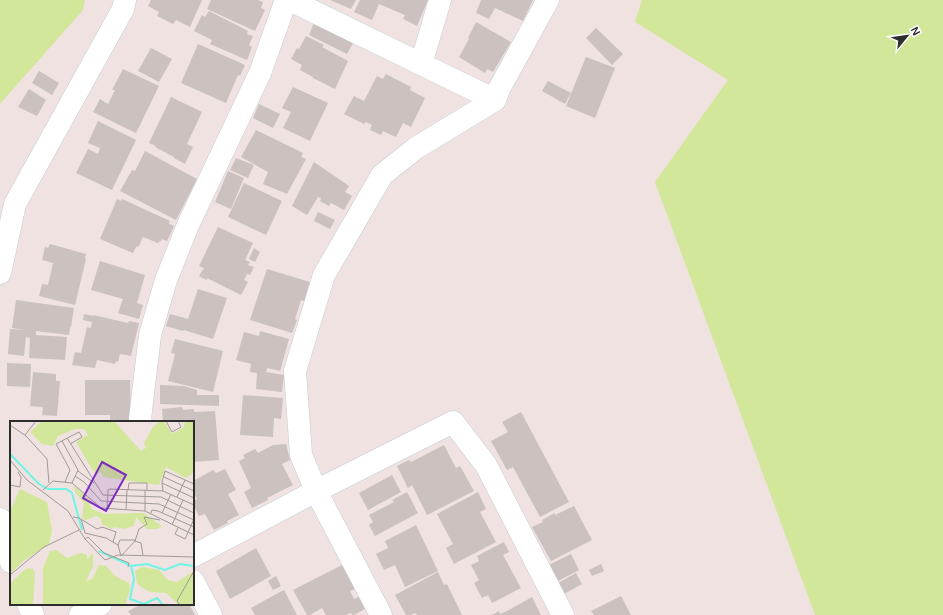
<svg xmlns="http://www.w3.org/2000/svg" width="943" height="615" viewBox="0 0 943 615" font-family="Arial,sans-serif">
<style>
.green{fill:#d2e79a}
.building{fill:#cbc1be}
.lines{fill:none;stroke-linecap:round;stroke-linejoin:round}
.minor-casing{stroke:#c3cdd4;stroke-width:23}
.tertiary-casing{stroke:#c3cdd4;stroke-width:23}
.minor{stroke:#fff;stroke-width:22}
.tertiary{stroke:#fff;stroke-width:22}
.inset-river{fill:none;stroke:#6ff5e4;stroke-width:2}
.inset-road{fill:none;stroke:#a19a98;stroke-width:1}
.view{fill:#7b2cbf;fill-opacity:0.15;stroke:#7b2cbf;stroke-width:2}
.inset-edge{fill:none;stroke:#2d2d2d;stroke-width:2}
</style>
<rect width="100%" height="100%" fill="#efe2e0"/>
<path class="green" d="M0,0h85l-2,10 -83,94z
M642,0h301v615h-128l-160,-433 73,-102 -93,-58z"/>
<path class="building" d="M151,0h51l-12,27 -14,-7 -3,4 -16,-8 2,-4 -11,-6z
M211,0h47l5,2 -2,6 4,2 -10,21 -48,-22z
M330,0h26l-5,9z
M360,0h68l-11,26 -14,-7 2,-4 -26,-11 -7,16 -18,-8z
M481,0h52l-10,21 -28,-13 -6,11 -13,-6z
M209,11l39,20 -1,3 6,2 -4,9 3,2 -5,13 -37,-16 2,-4 -18,-9 8,-16 3,2z
M476,22l35,20 -18,30 -6,-3 -2,4 -26,-16 10,-18 -1,-1z
M314,23l39,20 -6,11 -38,-19z
M596,28l27,26 -11,11 -26,-27z
M306,36l18,9 -2,2 26,14 -13,28 -22,-11v-1l-13,-7 2,-5 -11,-6 6,-11 2,1z
M198,44l47,21 -5,11 -2,-1 -12,28 -45,-20z
M151,48l21,11 -13,23 -21,-11z
M586,57l29,11 -20,50 -29,-12z
M123,69l36,17 -23,47 -43,-21 7,-13 8,5 7,-14h-3z
M39,71l20,12 -7,12 -20,-12z
M386,74l25,13 -1,3 15,8 -14,29 -8,-4 -7,14 -13,-6 -2,4 -11,-5 2,-5 -6,-3 -2,2 -20,-10 10,-18 10,5 13,-25 6,3z
M548,81l23,12 -6,11 -23,-13z
M293,87l35,16 -18,38 -27,-13 8,-16 -9,-4z
M29,89l17,11 -9,16 -19,-9z
M171,97l31,15 -15,32 6,3 -8,17 -11,-6v-1l-19,-10 1,-1 -7,-3z
M259,104l21,10 -7,14 -20,-10z
M98,121l38,19 -24,50 -36,-17 12,-24 10,5 2,-6 -12,-5z
M256,130l47,23 -2,4 5,2 -19,35 -24,-10 5,-12 -27,-15z
M145,151l52,28 -21,41 -56,-29 12,-21 3,1z
M236,158l18,7 -6,13 -18,-8z
M314,162l35,24 -4,6 7,4 -8,14 -13,-7 -2,3 -9,-5 1,-3 -3,-1 -11,18 -15,-9z
M228,171l16,7 -13,31 -16,-7z
M244,183l38,18 -16,34 -38,-18z
M117,199l4,2 1,-2 48,22 -1,3 5,2 -7,15 -5,-2 -1,2h-1l-2,2 -15,-6 -4,9 -3,1 -3,6 -33,-14z
M318,212l17,8 -5,9 -16,-8z
M218,227l35,16 -8,17 5,2 -2,3 6,2 -4,8 -3,-1 -3,6 4,2 -7,13 -34,-17v2l-8,-4 5,-8 -5,-2z
M50,244l36,10 -1,4 1,1 -11,46 -36,-9 3,-12 6,1 5,-22 -11,-3 3,-13 3,1z
M254,248l6,4 -5,10 -6,-3z
M100,261l45,14 -8,28 6,2 -4,14 -21,-6 5,-14 -32,-9z
M267,269l43,13 -6,19 -3,-1 -6,19 2,1 -5,13 -42,-13z
M198,289l29,9 -14,41 -29,-9 -1,1 -17,-5 4,-12 18,5z
M16,300l58,8 -3,19h-1l-1,8 -33,-4v4l31,2 -2,23 -36,-2 1,-20 -4,-1 -2,19 -16,-2 2,-25 16,1 -14,-2z
M84,314l9,2v-1l35,8 1,-2 10,2 -8,33 -11,-2 -2,8 -2,-1 -1,3 -18,-4 -2,8 -23,-3 3,-13 6,1 6,-26 4,1 1,-6 -9,-2z
M260,331l29,8 -9,32 -13,-3 -1,4 18,3 -2,17 -26,-3 1,-16 -7,-1 1,-8 -15,-4 8,-28 15,4z
M175,339l48,12 -10,41 -45,-11 7,-27 -4,-1z
M7,363l24,1 -1,23 -23,-1z
M33,372l23,2v7h4l-3,35 -15,-1 1,-8 -13,-1z
M85,380h45l1,42h-2v-1h-19v-6h-25z
M160,385l24,1 13,4v5h22v11l-59,-2z
M243,395l40,3 -2,21 -7,-1 -1,19 -33,-2z
M182,407l1,3 11,-1v3l21,-1 4,49 -26,2v-40h-30l-1,-13z
M521,412l48,90 -29,15 -27,-50 -6,3 -16,-29 17,-9 -6,-10z
M286,444l4,16 -8,4 11,21 -26,13 1,2 -16,8 -8,-16 7,-4 -12,-27 6,-3 -2,-3 12,-6 3,4 15,-8z
M444,445l12,23 4,-2 14,25 -47,24 -15,-30 -4,3 -11,-22 12,-6 2,2z
M225,469l11,21 -8,4 11,21 -12,6 1,2 -14,7 -9,-16 -6,2 -6,-12v-3l4,-2 -4,-7v-11l20,-11 3,3z
M392,475l9,17 -33,18 -9,-17z
M407,492l11,21 -43,23 -6,-11 4,-3 -4,-7 25,-13 -2,-2z
M478,492l8,17 -6,3 16,30 -42,22 -8,-16 7,-4 -16,-30z
M574,506l18,34 -41,21 -19,-34 11,-5 -1,-2 13,-7v2z
M416,525l22,46 -33,16 -10,-22 -11,5 -8,-16 12,-6 -3,-7z
M504,542l5,10 -6,3 18,33 -29,15 -4,-8 -6,3 -8,-15 5,-3 -8,-15 8,-4 -2,-5z
M256,548l15,28 -41,23 -14,-28z
M571,554l8,16 -21,11 -9,-16z
M601,564l3,7 -12,5 -3,-6z
M342,565l13,24 -5,2 4,8 7,-3 7,11 -14,8h-2l-1,-2 1,-1 -6,3h-20l-4,-7 -12,7h-3l-14,-25z
M438,572l6,13 3,-1 15,31h-45l-2,-2 -4,2h-5l-11,-20z
M576,573l6,11 -18,10 -6,-11z
M276,576l5,10 -8,4 -5,-9z
M284,590l13,25h-42l-4,-7z
M621,596l10,19h-37l-3,-4z
M532,597l9,18h-49l7,-4 1,3 7,-3z
M142,604h47l6,11h-64l-3,-4z"/>
<g class="lines">
<defs>
<path id="minor" d="M290,0l205,100
M421,64l19,-64
M141,422l-1,-3 10,-84 16,-55 22,-55 72,-152 26,-73
M193,556l123,-65 137,-69 33,43 77,150
M193,581l18,34
M80,615l21,-11
M381,615l-65,-124 -15,-36 -6,-84 29,-96 58,-100 34,-27 79,-48 4,-11 49,-89"/>
<path id="tertiary" d="M0,273l15,-69 108,-195 2,-9
M0,519l11,43
M28,604l5,11"/>
</defs>
<use href="#minor" class="minor-casing"/>
<use href="#tertiary" class="tertiary-casing"/>
<use href="#minor" class="minor"/>
<use href="#tertiary" class="tertiary"/>
</g>
<g transform="translate(10 421)">
<rect width="184" height="184" fill="#efe2e0"/>
<path d="M32,0h72l27,30 5,-3 -2,-5 9,-16 8,-6h3l8,13 12,-7 1,-6h9v51l-8,6 -20,-11 -7,18 -56,-8 -2,-5 -4,2 -5,-5 -16,-27 12,-7 -4,-6h-9l-17,7 -5,10 -11,-2 -12,-12zM64,65l11,9 7,14 12,5 39,-1 19,13 -5,3h-10l-11,-12 -2,9 -10,3 -10,-2 -3,2 -9,-5 -1,-5 -5,-3 -10,4 -4,-2 2,-15 -9,-11zM10,68l27,13 5,29 -3,13 -27,18 -12,12v-62zM46,129l11,8 14,-5 6,2v4l6,-6v13l-7,15 6,-2 7,-14 7,1 9,10 14,7 1,7 -5,15h-82v-37l7,-17zM132,146l17,3 9,10 9,2 17,-11v34h-15l-13,-12 -16,-1 -9,-5 -4,-4 -2,-12zM19,147l4,1 2,4 -2,32h-23v-21l13,-13z" fill="#d2e79a"/>
<path class="inset-river" d="M0,33l29,30 9,5h18l6,4 10,37M89,130l32,15 16,-2 18,6 15,-6 14,2M121,145l3,13 -4,20 14,5 13,-6 6,7"/>
<path class="inset-road" d="M156,0l6,11 9,-5 -3,-6M0,4l16,11 21,23 2,24M15,14l11,-14M57,17l36,57 58,2 33,16M52,20l16,29 -6,13M0,39l17,20 41,31 17,28 20,21 13,-5 76,2M68,50l16,12M65,55l9,6 17,19 58,3 35,16M154,56l30,14M55,61l5,-12 -14,-26 23,-12 3,5 -12,7M152,62l32,15M0,64l10,2 1,-10 -3,-5M33,69l10,-9 19,2 29,25 44,3 49,24M118,69l1,-7h18v7M153,70l-1,-9 3,-11 29,13M167,76l8,-17M97,89l1,-20 2,-1 53,2 31,14M116,89l1,-20M135,90v-21M141,92l1,-3 6,1 36,16M152,92l9,-19M63,96l6,1 18,11 5,-2 14,5 -3,10M71,98l4,14 21,5 12,7M162,104l11,-25M168,107l-3,6 10,5 9,-20M75,118l3,-2 16,16 25,10 -1,4M133,134l-2,-12 -6,-2v-1h-15l-2,5 3,11 14,-15 4,-12 8,-5 -3,-7 16,3M0,154l34,-28 35,-17M170,184l-3,-4 17,-30"/>
<path class="view" d="M92,41l24,13 -20,36 -23,-13z"/>
<rect width="184" height="184" class="inset-edge"/>
</g>
<g transform="translate(907 36) rotate(61)" stroke="#ffffff" stroke-width="3" paint-order="stroke">
<path d="M0-3L7 15L0 10L-7 15Z" fill="#2d2d2d"/>
<text y="-6" font-size="11" font-weight="bold" text-anchor="middle" fill="#2d2d2d">N</text>
</g>
</svg>
